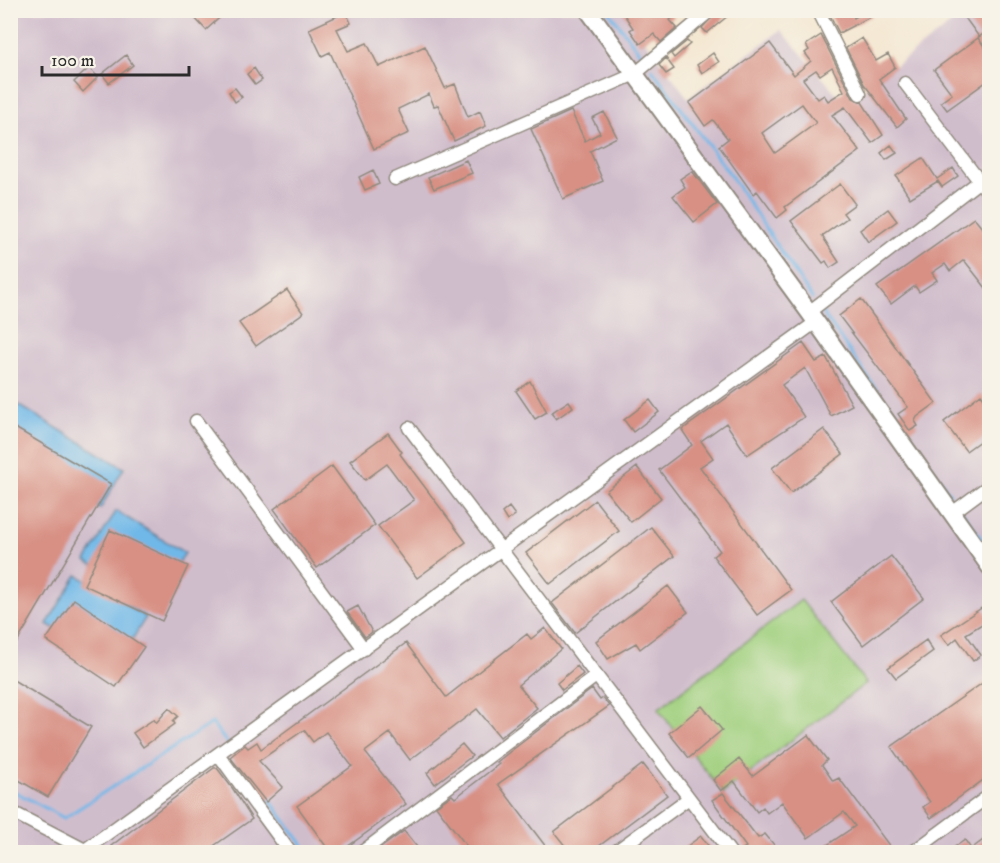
<svg xmlns="http://www.w3.org/2000/svg" width="1000" height="863" viewBox="0 0 1000 863" font-family="'IM FELL DW Pica',serif">
<style>
.industrial{fill:#d0bdcc}
.green{fill:#9fcf7d;stroke:#657d54;stroke-width:1.5}
.water{fill:#70b8e8;stroke:#4e728a;stroke-width:1.5}
.lines{fill:none;stroke-linecap:round;stroke-linejoin:round}
.stream{stroke:#70b8e8;stroke-width:3}
.building{fill:#d89084;fill-rule:evenodd}
.street-casing{stroke:#90897e;stroke-width:15}
.secondary-casing{stroke:#90897e;stroke-width:20}
.street{stroke:#fff;stroke-width:12}
.secondary{stroke:#fff;stroke-width:16}
</style>
<rect width="100%" height="100%" fill="#f7f3e8"/>
<filter id="ink" filterUnits="userSpaceOnUse"><feTurbulence type="fractalNoise" baseFrequency=".0167" numOctaves="2"/><feDisplacementMap in="SourceGraphic" scale="12" xChannelSelector="R" yChannelSelector="G"/><feConvolveMatrix kernelMatrix="1 2 1 2 8 2 1 2 1" color-interpolation-filters="sRGB"/></filter>
<filter id="wash" filterUnits="userSpaceOnUse"><feTurbulence type="fractalNoise" baseFrequency=".008" numOctaves="4" result="noise"/><feDisplacementMap in="SourceGraphic" scale="24" xChannelSelector="R" yChannelSelector="G"/><feGaussianBlur stdDeviation="1.35" result="paint"/><feColorMatrix in="noise" values="0 0 0 0 0 0 0 0 0 0 0 0 0 0 0 0 0 1.4 0 .05"/><feComposite in="paint" operator="in"/></filter>
<g filter="url(#wash)">
<rect width="100%" height="100%" fill="#f4e7d1"/>
<path class="industrial" d="M10,11h612l66,87 93,-68 64,74 123,-93h21v841h-978z"/>
<path class="green" d="M801,600l65,83 -143,110 -65,-84z"/>
<path class="water" d="M10,400l114,68 -24,41 -89,-54z
M116,511l69,42 -30,49 -69,-41z
M77,575l69,42 -30,49 -69,-42z"/>
<g class="lines">
<path class="stream" d="M608,10l37,50
M652,69l77,104 83,125
M822,312l128,182
M963,513l27,38
M10,789l54,29 148,-95 15,20
M267,796l41,56"/>
</g>
<g id="blocks">
<path class="building" d="M197,10h31l-22,20 -14,-15z
M621,10h48l5,7 -4,3 7,8 -16,14 -7,-8 -14,10 -10,-14 3,-2z
M719,10h16l-28,23 -5,-5z
M832,10l2,5 17,-5 3,8 15,-8 3,6 -33,17 -11,-22z
M969,10h21v19l-11,8 -16,-22z
M346,12l5,11 -14,6 11,22 19,-8 12,24 46,-21 20,42 10,-4 13,33 12,-6 6,15 -32,15 -16,-36 -4,1 -5,-12 -31,15 11,24 -35,16 -44,-97 -8,4 -13,-27z
M821,35l32,63 9,4 21,33 -11,8 -27,-36 -13,8 28,36 -75,56 2,3 -10,8 -20,-27 -4,3 -34,-48 9,-7 -15,-19 -8,6 -16,-23 81,-60 24,32 17,-14 -6,-8 4,-3 -3,-5zM832,67l12,24 -16,10 -4,-6 -6,4 -15,-20 13,-9 4,5zM802,104l14,19 -41,30 -13,-20z
M862,38l14,23 12,-7 7,13 -16,12 27,40 -9,8 -33,-43 -18,-36z
M978,38l12,16v25l-43,31 -6,-8 11,-8 -18,-24z
M687,41l3,3 -16,14 -3,-4z
M713,53l6,9 -17,11 -5,-8z
M126,55l7,10 -24,18 -7,-9z
M666,58l8,11 -8,5 -7,-9z
M89,68l9,9 -15,15 -9,-10z
M254,68l8,12 -7,5 -8,-11z
M235,88l7,9 -7,5 -6,-10z
M571,111l14,30 15,-8 -8,-15 12,-6 13,25 -27,14 13,30 -40,18 -32,-70z
M891,145l6,8 -11,7 -5,-7z
M923,158l14,21 16,-11 5,8 -16,11 -4,-6 -28,17 -14,-22z
M466,160l6,13 -38,16 -6,-12z
M373,170l6,14 -14,6 -6,-13z
M692,171l25,33 -23,18 -21,-26 12,-9 -5,-8z
M840,184l15,20 -12,9 4,5 -25,18 17,26 -9,6 -4,-7 -3,2 -32,-42z
M888,209l9,12 -29,21 -8,-12z
M974,218l16,20v55l-26,-33 -14,11 -5,-7 -13,9 5,7 -18,12 -4,-6 -24,18 -14,-17z
M287,290l16,23 -47,33 -17,-23z
M861,299l75,104 -19,14 -2,4 3,5 -8,5 -12,-17 10,-7 -69,-91z
M803,343l13,19 10,-5 26,48 -21,11 -26,-48 -23,17 22,32 -57,38 -21,-32 -25,18 12,17 -13,9 91,123 -34,25 -44,-59 7,-5 -61,-81 33,-25 -10,-15z
M530,381l17,31 -12,7 -19,-28z
M981,394l9,12v44l-6,-12 -18,13 -22,-29z
M650,400l9,12 -26,20 -9,-12z
M569,401l4,6 -17,12 -5,-6z
M10,425l101,59 -101,170z
M824,429l19,25 -52,39 -19,-25z
M388,433l14,19 -2,2 66,88 -49,36 -39,-52 36,-26 -27,-36 -22,16 -15,-19z
M332,466l43,59 -58,43 -43,-59z
M637,467l24,31 -30,24 -25,-31z
M595,500l24,31 -69,53 -24,-31z
M509,507l6,8 -8,6 -5,-8z
M651,527l23,29 -99,77 -23,-30z
M110,530l78,36 -26,55 -78,-36z
M891,556l33,42 -61,47 -32,-43z
M668,586l20,26 -48,37 -4,-6 -28,16 -12,-18z
M74,599l70,48 -28,40 -70,-47z
M358,606l14,26 -7,5 -18,-25z
M983,607l7,12 -24,15 15,21 -8,6 -16,-23 -8,7 -8,-10z
M545,628l16,21 -43,36 19,23 -37,29 -23,-28 -67,51 -20,-27 -25,19 41,52 -66,48h-10l-33,-46 55,-40 -26,-34 -13,10 -9,-12 -45,31 24,26 -17,15 -36,-45 15,-12 3,3 9,-6 4,7 145,-106 40,54 81,-63 4,5z
M926,640l7,11 -37,27 -8,-10z
M577,666l6,8 -21,16 -5,-7z
M10,678l81,49 -43,70 -38,-22z
M984,682l6,8v85l-59,43 -8,-11 7,-5 -39,-55z
M592,689l8,11 3,-2 6,8 -111,78 52,68h-79l-35,-46 16,-11 3,3 44,-34 -2,-2 10,-8z
M702,706l20,24 -33,28 -20,-25z
M169,708l9,8 -5,5 2,3 -32,23 -10,-14 21,-14 2,4z
M808,735l19,25 -5,5 11,16 6,-3 52,70 -5,4h-69l38,-26 -11,-14 -36,26 -26,-36 -15,11 -4,-6 -6,5 -23,-31 -13,10 -8,-11 26,-21 14,17z
M462,744l10,12 -37,28 -8,-11z
M643,764l24,31 -76,57h-21l-16,-20z
M214,768h3l16,21 19,30 -47,33h-90l-4,-6z
M723,793l35,45 7,-4 15,18h-42l8,-5 -34,-47z
M404,831l17,21h-46z
M990,835v17h-43l18,-12 6,9z
M701,836l12,16h-34z"/>
</g>
</g>
<g filter="url(#ink)">
<use href="#blocks" fill-opacity="0" stroke="#90897e" stroke-width="1.5"/>
<g class="lines">
<defs>
<path id="street" d="M818,10l42,84
M905,83l85,112
M395,179l240,-105 76,-64
M809,312l181,-139
M196,421l168,228
M409,428l321,424
M952,513l38,-28
M218,754l72,98
M10,811l75,39
M82,852l734,-530
M362,852l234,-176
M615,852l74,-54
M913,852l77,-57"/>
<path id="secondary" d="M588,10l221,302 181,255"/>
</defs>
<use href="#street" class="street-casing"/>
<use href="#secondary" class="secondary-casing"/>
<use href="#street" class="street"/>
<use href="#secondary" class="secondary"/>
</g>
</g>
<rect width="1000" height="863" fill="none" stroke="#f7f3e8" stroke-width="36"/>
<path d="M42 66v9h147v-9" fill="none" stroke="#2b2b2b" stroke-width="3"/>
<text x="51" y="66" font-size="18" fill="#2b2b2b" stroke="#f7f3e8" stroke-width="4.5" paint-order="stroke">100 m</text>
</svg>
